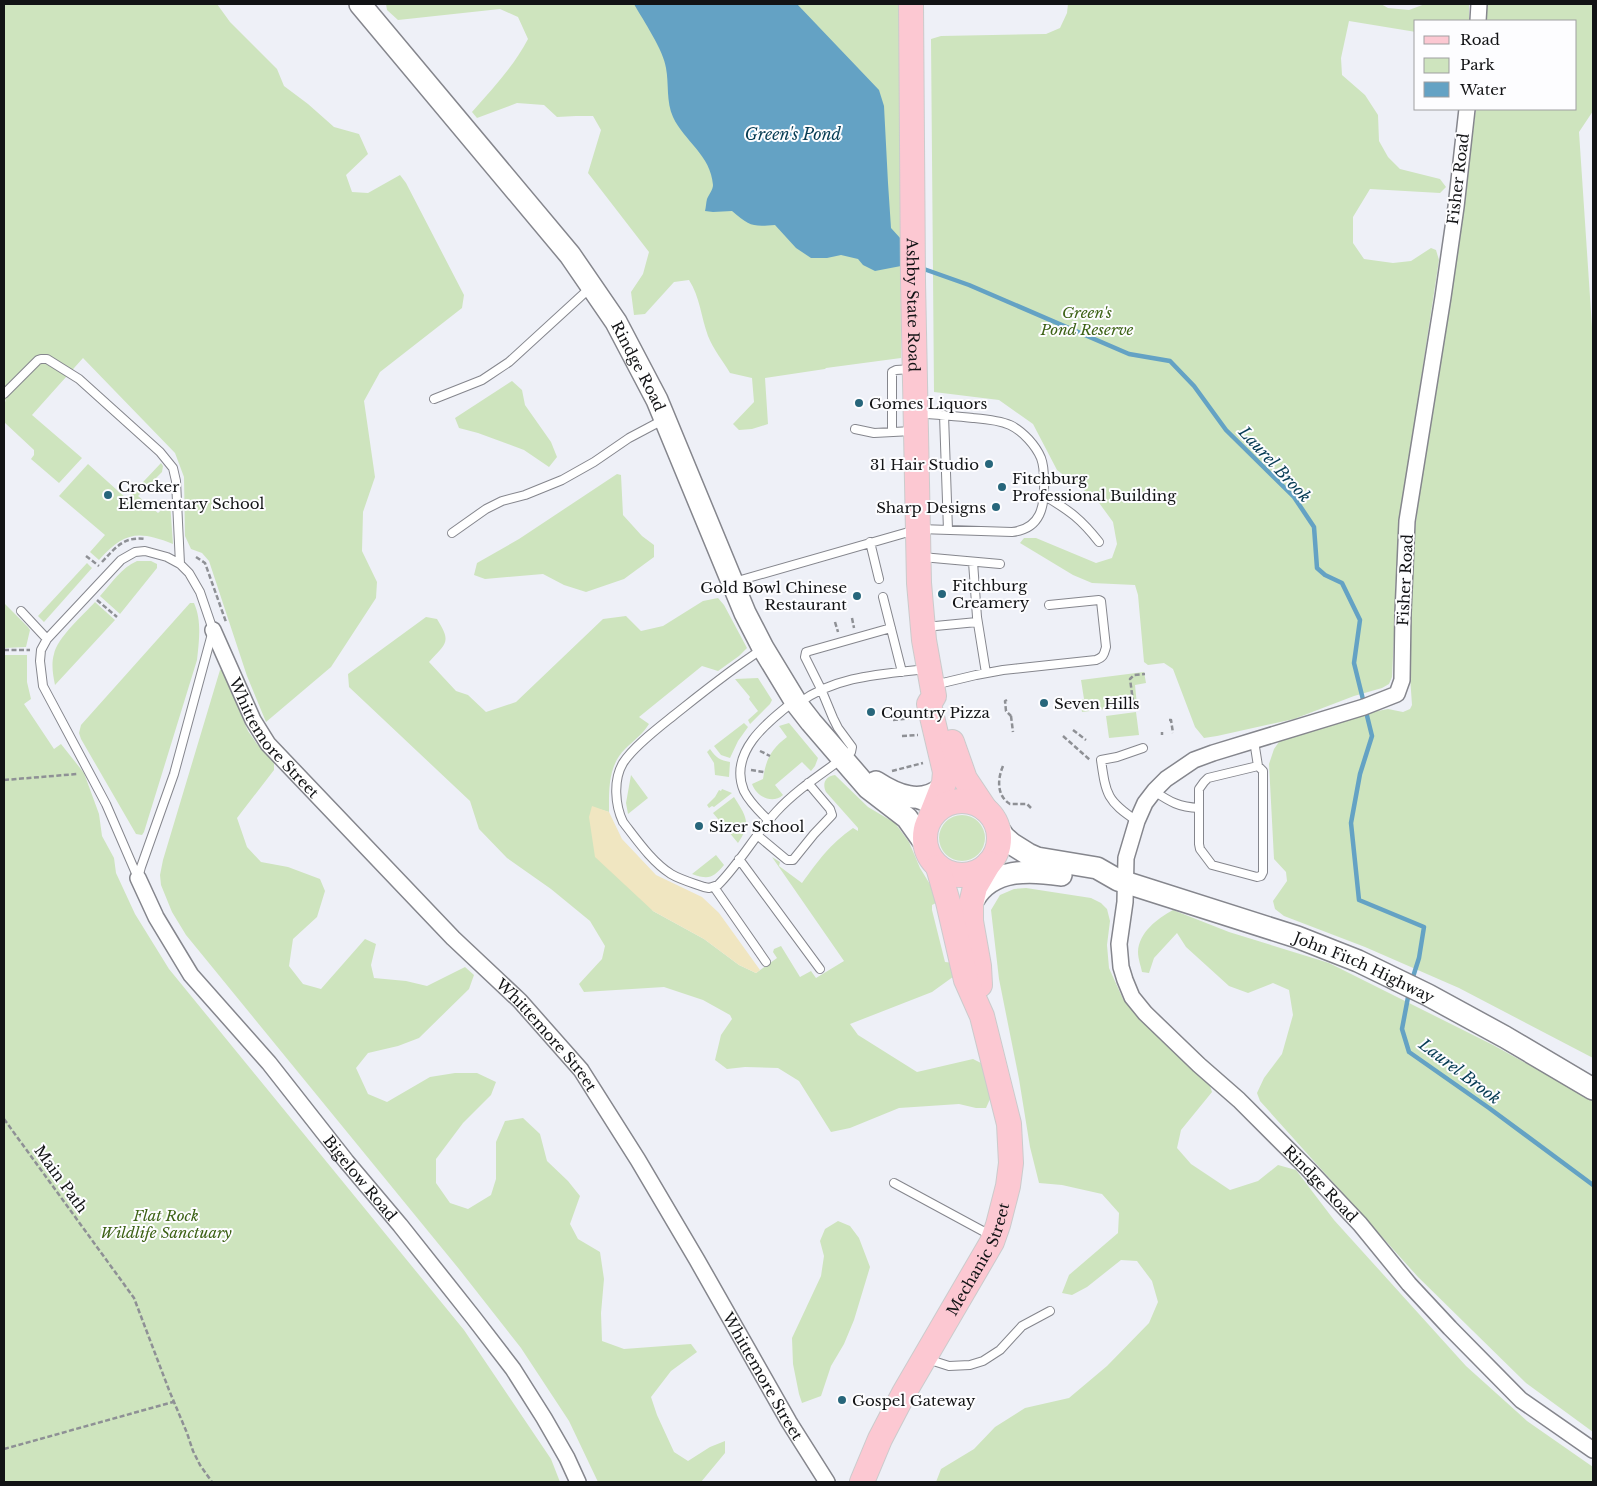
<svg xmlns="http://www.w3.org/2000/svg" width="1597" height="1486" viewBox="0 0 1597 1486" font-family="'Libre Baskerville',serif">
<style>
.green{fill:#cee4be}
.sand{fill:#f0e6c1}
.water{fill:#64a2c4}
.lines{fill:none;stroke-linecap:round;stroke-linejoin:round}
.stream{stroke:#64a2c4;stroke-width:4.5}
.lane-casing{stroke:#85868d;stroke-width:10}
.street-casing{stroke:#85868d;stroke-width:18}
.secondary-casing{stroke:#85868d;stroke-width:24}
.primary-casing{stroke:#cbcbcc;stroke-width:26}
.path{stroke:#8e9095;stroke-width:2.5;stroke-dasharray:5 2.5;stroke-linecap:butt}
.lane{stroke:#fff;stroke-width:8}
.street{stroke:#fff;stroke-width:15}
.secondary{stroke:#fff;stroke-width:21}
.primary{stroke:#fcc8d2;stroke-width:24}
.poi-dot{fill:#27667b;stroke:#fdfdff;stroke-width:2}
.labels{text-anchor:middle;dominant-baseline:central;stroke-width:4;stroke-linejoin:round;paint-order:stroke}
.street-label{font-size:15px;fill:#121315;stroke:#fdfdff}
.park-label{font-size:15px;font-style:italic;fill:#3d6216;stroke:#fdfdff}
.poi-label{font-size:15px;fill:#121315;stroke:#fdfdff;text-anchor:start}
.water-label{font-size:16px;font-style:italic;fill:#053b53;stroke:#fdfdff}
</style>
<rect width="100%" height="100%" fill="#eef0f7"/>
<path class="green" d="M4,4h213l13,18 47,47 7,17 24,18 26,23 25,7 9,20 -22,21 6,17 16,1 32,-18 6,8 58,112 -2,13 -82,64 -16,29 11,76 -12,35 -1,39 15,31 -1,16 -45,69 -65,55 -19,-46 -38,-115 -7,-8 -11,-4 -6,-13 -1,-59 -9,-24 -92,-95 -51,57 50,43 -23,25 -28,-24 3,-4v-5l-30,-28v-20l2,-1 -2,-2z
M386,4h514l1,354 -75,10 -1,1 -60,9 3,46 -16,5 -13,1 -6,-6 21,-22 -2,-24 -22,-5c-7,-12 -17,-24 -22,-37 -7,-19 -8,-39 -19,-56l-15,2 -29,32 -11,1 -3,-23 12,-18 6,-22 -61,-79 13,-43 -8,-14h-17l-19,1 -13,-12 -27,-2 -40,15 -5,-6c21,-24 42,-46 56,-73l-10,-22 -18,-8 -102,11 -11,-10z
M1068,4h313l7,4 21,2 16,-6h44v17h-53v11l-67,-11 -8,37 1,17 23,20 13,20 1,26 9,16 12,12 40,10 6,8 -6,6 -70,-4 -17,28v26l11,16 29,4 18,-2 20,-13 5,2 3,10 -39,258 -5,74 4,10 -4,12 -3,63 -3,7 -7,4 -28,8 -60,23 -77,17 -13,2 -9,-11 -22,-58 -9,-6 -16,2 -4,-3 -6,-67 -3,-10 -43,-2 -19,-8 -53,-32 4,-5h12l60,25 16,-5 5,-14 -4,-22 -16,-22 -40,-30 -24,-46 -34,-24 -65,-8 -3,-353 10,-3 105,-2 14,-6 7,-15z
M1486,4h107v107l-14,21 14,210v716l-134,-70 -94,-41 -81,-31 -9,-7 -2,-8 14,-20 -1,-9 -12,-13 -5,-95 5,-15 7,-10 76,-24 31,-6 15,3 7,-3 2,-4 -2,-29 2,-119 6,-53 47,-312 11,-83h100v-88h-91z
M512,381l10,9 3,15 26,37 6,15 -8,10 -25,-17 -46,-17 -19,-5 -4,-10z
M161,463l2,3 -1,6 -24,24 20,17 12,-11 3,42c-35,-14 -49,-12 -74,16l-9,-8 15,-17 -46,-39 29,-32 39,35z
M617,474l4,1 2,40 19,21 12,9v12l-30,22 -38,13 -22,-7 -21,-11 -58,5 -11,-4 3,-12 42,-24z
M137,561h14l6,3v4l-37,46 -20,-18c12,-13 21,-28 37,-35z
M87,563l5,5 -48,54 -6,-6z
M718,598l6,7 23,43 -8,8 -21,15 -16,-5 -63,51 10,7c-6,10 -16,17 -24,25 -17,17 -16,40 -16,63l-17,-5 61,104 51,28 35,26 17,8 21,-15 -4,-6 1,-3 7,-3 19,31 11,-6 5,7 28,-17 -72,-104 8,5 -1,4 23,17c17,-23 27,-38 51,-55l5,3v-3l-32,-36c-4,-8 -1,-16 9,-17l33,32 27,16 14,19 11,26 11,18 5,17 -4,2v5l13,52 9,1 3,11 -25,18 -82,32 8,11 59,37 56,-13 12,6 5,34 -4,9h-10l-17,-4 -60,4 -49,20 -19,4 -32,-51 -21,-13 -33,-1 -18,2 -12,-9 6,-25 11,-16 -2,-4 -27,-15 -39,-13 -80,5 -5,-8 23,-25 3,-13 -15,-25 -39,-32 -44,-31 -28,-29 -9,-28 -121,-114 -1,-13 78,-57 11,2c15,24 9,24 -8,43l27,29 12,4 18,17 30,-10 87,-83 23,-3 15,15 22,-5 40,-25z
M95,602l20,18 -60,65c-2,-10 -4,-21 -1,-31 3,-16 30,-40 41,-52z
M4,603l24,24 2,3 -4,17 -22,1z
M190,603h4c8,18 5,38 3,57l-53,172 -2,3 -6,-1 -55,-95 -2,-6 2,-8z
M4,655h23v27l4,17 -7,5 30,45 7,-5 23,29 15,41 3,22 12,22 2,15 19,41 34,55 295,361 87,129 9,23h-292l-1,-1 -5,1h-258z
M220,670h2l26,61 9,13 17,15v11l-37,48 10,29 14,15 27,5 32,12 5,12 -8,26 -24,22 -4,27 14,18 18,5 44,-50 11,5 -5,21 3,13 32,3 21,5 38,-19 9,8 -5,14 -50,49 -21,8 -30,7 -12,15 12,26 19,8 43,-25 25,-4h22l19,9 -5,13 -28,28 -27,36v24l14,20 18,6 23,-14 5,-16v-37l9,-21 18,-3 17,16 7,27 21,20 12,15 -10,28 8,15 22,13 4,27 -3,34 1,28 22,8 67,-5 6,8 -26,19 -20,26 6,18 17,37 14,9 22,-14 15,-6v12l-24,29h-103l-29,-61 -48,-73 -62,-79 -273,-334 -14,-23 -11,-27 -1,-10 3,-15z
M1144,672l2,11 -11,2 2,20 -55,7 -2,-12 4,-1 -3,-19z
M758,678l14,22 -2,4 -20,20 -2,-4 10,-9 -9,-12 1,-2 -15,-18z
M1136,712l3,23 -30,3 -3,-22z
M744,723l4,4 -10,14 -8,17 -9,-3 -7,-9z
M789,723l29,35 -3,8 -4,5 -9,-9 -27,23 8,10c-11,10 -27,1 -31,-11l11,-5c3,-20 8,-30 24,-42l-8,-11z
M710,749c6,9 10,11 20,13l-1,15 -14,-2 -1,-12 -7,-11z
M631,775l17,23 -20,16 -2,-11z
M722,789l10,4 -18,14 -2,-1 -3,2 -2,-3 8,-8 4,-7 2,1z
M734,797c12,19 18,26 4,46l-25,-30z
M939 838a23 23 0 1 1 46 0a23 23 0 1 1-46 0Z
M716,855l8,10c-11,13 -15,15 -32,9z
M1026,888l65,10 10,5 6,6 3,12 -3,24 2,23 14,31 41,42 44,39 4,12 -31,38 -4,18 14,16 39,26 28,-9 20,-16 18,5 38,50 132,146 61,55 66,46v15h-657l5,-13 33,-20 21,-22 30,-19 44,-10 38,-32 42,-43 9,-21 -6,-21 -15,-20 -16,-1 -34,27 -15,8 -10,-2 7,-18 49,-42 1,-20 -17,-19 -40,-9 -23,-2 -9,-36 -11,-68 -20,-100 -8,-69 9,-15 14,-6z
M1173,910l56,22 100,31 164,82 100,55v332l-67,-49 -108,-106 -158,-176 -3,-8 7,-15 18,-24 11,-39 -4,-25 -16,-7 -25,10 -19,-7 -43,-39 -9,-14 -23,25 -5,15 -7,-1c-1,-6 -4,-13 -4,-20 1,-20 19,-33 35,-42z
M838,1221l12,5 9,12 11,29 -16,53 -10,24 -13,22 -10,30 -19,7 -3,-9 -6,-30 -1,-26 29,-62 3,-20 -4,-15 5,-12z"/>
<path class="sand" d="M592,806l17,6 13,27 34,36 46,22 17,16 41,57 -4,3 -17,-8 -35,-26 -51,-28 -58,-54 -6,-40z"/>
<path class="water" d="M634,4h163l82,86 5,16 4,77 3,45 10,11v27l-26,5 -12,-6 -5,-6 -17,-4 -14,3h-16l-15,-10 -21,-23c-23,2 -25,1 -43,-14l-19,1 -8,-1c1,-4 1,-8 2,-12 2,-5 6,-9 6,-14 -2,-30 -29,-44 -40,-68 -7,-15 -4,-33 -7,-49 -2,-17 -23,-48 -32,-64z"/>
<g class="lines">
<path class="stream" d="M921,268l48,17 160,69 41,7 24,25 32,44 68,67 20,30 3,41 8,7 17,8 18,37 -6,43 18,73 -12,38 -9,49 8,77 65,27 -5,31 -7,22
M1409,992l-7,37 7,23 80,56 104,77"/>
<defs>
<path id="lane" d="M4,394l34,-34 3,-1h6l32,20 81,73 13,16 3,13 4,83
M434,399l48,-19 27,-18 82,-75
M944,415l4,115
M855,429l19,4 38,-2
M892,432v-60l4,-2 16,-1
M1045,496c25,15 36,23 54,46
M452,533l34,-24 16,-8 23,-6 37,-15 32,-18 35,-24 34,-18
M870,542l9,37
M145,551l22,6 13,7 9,9 11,19 13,38 -39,144 -33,93 -3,11 -32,-74 -63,-118 -3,-25 1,-11 6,-11 74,-79 14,-8z
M922,557l78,7
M973,562l4,55 9,56
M734,582l185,-53 93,3c29,-3 33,-26 32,-51 0,-8 0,-15 -3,-23 -5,-12 -18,-27 -31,-33 -11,-5 -25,-6 -37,-7 -18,-2 -36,-3 -54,-5
M883,597l19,75
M21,611l26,28
M925,627l52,-5
M761,650c-31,20 -59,43 -88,66 -15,12 -40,31 -50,47 -10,17 -8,42 0,59 14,18 29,40 48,52 10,6 22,9 33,13l5,1 9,-3c22,-22 37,-50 58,-73 22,-24 49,-40 75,-60l1,-5 -14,-19 -5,-10 -12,-29 -16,-32 1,-5 85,-24
M934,685l42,-10 27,-5 93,-10c8,-3 8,-6 10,-13l-5,-46 -2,-1 -50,5
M799,703c36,-27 84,-29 127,-34
M1253,741l2,6 3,19
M1258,766l5,5v101l-2,4 -4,1 -45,-12 -12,-16 -1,-5v-55l5,-7 4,-4z
M1154,791c16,11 25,16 45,17
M769,821c-9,-9 -19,-18 -25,-30 -16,-38 23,-69 49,-89
M1137,821c-30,-20 -31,-26 -36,-61l16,-3 26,-9
M757,835l30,25h6l21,-26 18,-19 -2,-6 -22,-26
M739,859l81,110
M714,887l52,75
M894,1183l98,53
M927,1359l22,7 21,-1 13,-4 17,-11 22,-24 28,-15"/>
<g id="street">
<path d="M1478,21l1,-17"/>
<path id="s1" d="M1467,109l-11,98 -13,90 -36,224 -4,92 -1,67 -5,14 -33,13 -151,46 -19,7 -28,19 -11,11 -10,13 -8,18 -11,37 -1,44 -6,42 2,23 4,13 7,17 13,16 54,52 40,35 69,69 52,55 49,60 41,44 71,72 72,50"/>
<path id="s2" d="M213,630l40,90 15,24 185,194 67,63 61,69 57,90 59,100 92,162 38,60"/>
<path id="s3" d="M138,878l18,39 35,58 78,88 77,98 54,64 73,92 40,52 31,49 23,40 11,24"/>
</g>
<g id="secondary">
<path id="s4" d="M360,4l210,251 46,67 41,78 88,213 18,35 34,56 14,18 57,66 39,30 17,24"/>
<path d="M876,782c20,13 45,24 66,6"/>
<path d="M922,799l22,3 13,-1"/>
<path id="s5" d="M997,827l7,10 8,7 16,10 9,4 60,10 21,12 179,57 61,24 70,34 77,42 88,52"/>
<path d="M974,899c18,-31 56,-29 87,-24"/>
</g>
<g id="primary">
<path id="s6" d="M911,4l2,277 6,302 5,57 10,56 -5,8 16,68 -1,11 -13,33"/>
<path d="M952,742l13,37 20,30"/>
<circle cx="962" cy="838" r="37"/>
<path d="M980,985l-1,-19 -8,-45v-17l4,-17 14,-24"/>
<path id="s7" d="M862,1482l18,-43 24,-46 88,-151 6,-17 10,-39 3,-23 -2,-39 -27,-108 -16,-36 -18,-78 -10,-35"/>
</g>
</defs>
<use href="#lane" class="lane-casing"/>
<use href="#street" class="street-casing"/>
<use href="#secondary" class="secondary-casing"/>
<use href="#primary" class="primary-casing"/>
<path class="path" d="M86,556l13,10
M196,557l9,6 21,59
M102,562c13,-14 22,-26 43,-23
M97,600l20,17
M852,618l2,10
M835,622l3,10
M4,650h26
M1007,700l-2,1 1,10 5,5h2
M1129,706v-5h4l-3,-22 4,-4 11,-1
M1011,716l2,16
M893,720l19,-2
M1169,720h2l2,13
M1073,730l13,10
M1162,732v3
M902,736l16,-1
M1063,736l27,24
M760,751l10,5
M1003,766c-6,14 -6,30 7,38h17l4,4
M751,770l13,2
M892,771l31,-8
M4,780l73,-6
M4,1119l130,179 35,92 18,43 6,18 7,14 12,17
M4,1449l169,-47"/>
<use href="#lane" class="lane"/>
<use href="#street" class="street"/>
<use href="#secondary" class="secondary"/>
<use href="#primary" class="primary"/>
</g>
<g class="poi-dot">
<circle cx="859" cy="403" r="5"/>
<circle cx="989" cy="464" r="5"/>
<circle cx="1002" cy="487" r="5"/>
<circle cx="108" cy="495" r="5"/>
<circle cx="996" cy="507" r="5"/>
<circle cx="942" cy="594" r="5"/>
<circle cx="857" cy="596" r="5"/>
<circle cx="1044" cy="703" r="5"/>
<circle cx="871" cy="712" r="5"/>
<circle cx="699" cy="826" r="5"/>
<circle cx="842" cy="1400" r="5"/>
</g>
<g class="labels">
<g class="street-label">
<text transform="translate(1458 179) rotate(-83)">Fisher Road</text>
<text stroke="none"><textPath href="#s6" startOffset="301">Ashby State Road</textPath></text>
<text stroke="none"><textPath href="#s4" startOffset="458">Rindge Road</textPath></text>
<text transform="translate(1405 580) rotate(-87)">Fisher Road</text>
<text stroke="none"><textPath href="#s2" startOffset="125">Whittemore Street</textPath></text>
<text stroke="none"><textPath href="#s5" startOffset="398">John Fitch Highway</textPath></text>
<text stroke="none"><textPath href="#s2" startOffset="530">Whittemore Street</textPath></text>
<text stroke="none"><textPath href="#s3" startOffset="375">Bigelow Road</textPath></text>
<text transform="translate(61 1179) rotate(54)">Main Path</text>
<text stroke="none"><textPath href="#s1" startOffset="1335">Rindge Road</textPath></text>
<text stroke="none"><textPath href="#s7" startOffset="252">Mechanic Street</textPath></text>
<text stroke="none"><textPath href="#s2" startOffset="935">Whittemore Street</textPath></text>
</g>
<g class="park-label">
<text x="1087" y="312">Green's<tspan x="1087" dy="17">Pond Reserve</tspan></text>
<text x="166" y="1215">Flat Rock<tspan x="166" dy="17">Wildlife Sanctuary</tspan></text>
</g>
<g class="poi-label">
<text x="869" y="403">Gomes Liquors</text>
<text x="979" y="464" text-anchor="end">31 Hair Studio</text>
<text x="1012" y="478">Fitchburg<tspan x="1012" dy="17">Professional Building</tspan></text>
<text x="118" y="486">Crocker<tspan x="118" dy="17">Elementary School</tspan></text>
<text x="986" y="507" text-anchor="end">Sharp Designs</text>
<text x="952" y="585">Fitchburg<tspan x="952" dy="17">Creamery</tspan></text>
<text x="847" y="587" text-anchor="end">Gold Bowl Chinese<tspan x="847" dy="17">Restaurant</tspan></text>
<text x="1054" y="703">Seven Hills</text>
<text x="881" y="712">Country Pizza</text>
<text x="709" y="826">Sizer School</text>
<text x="852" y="1400">Gospel Gateway</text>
</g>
<g class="water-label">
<text x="793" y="134">Green's Pond</text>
<text transform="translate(1275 464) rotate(47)">Laurel Brook</text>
<text transform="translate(1460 1071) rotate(37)">Laurel Brook</text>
</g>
</g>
<rect width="1597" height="1486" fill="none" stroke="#121315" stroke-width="10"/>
<rect x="1414" y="20" width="162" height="90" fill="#fdfdff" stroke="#9f9fa1"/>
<rect x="1424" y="36" width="25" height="8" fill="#fcc8d2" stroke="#9f9fa1"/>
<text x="1460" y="45" font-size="15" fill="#121315">Road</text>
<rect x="1424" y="58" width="25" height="15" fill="#cee4be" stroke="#9f9fa1"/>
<text x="1460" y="70" font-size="15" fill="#121315">Park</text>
<rect x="1424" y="82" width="25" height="15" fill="#64a2c4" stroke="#9f9fa1"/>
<text x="1460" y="95" font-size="15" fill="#121315">Water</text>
</svg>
